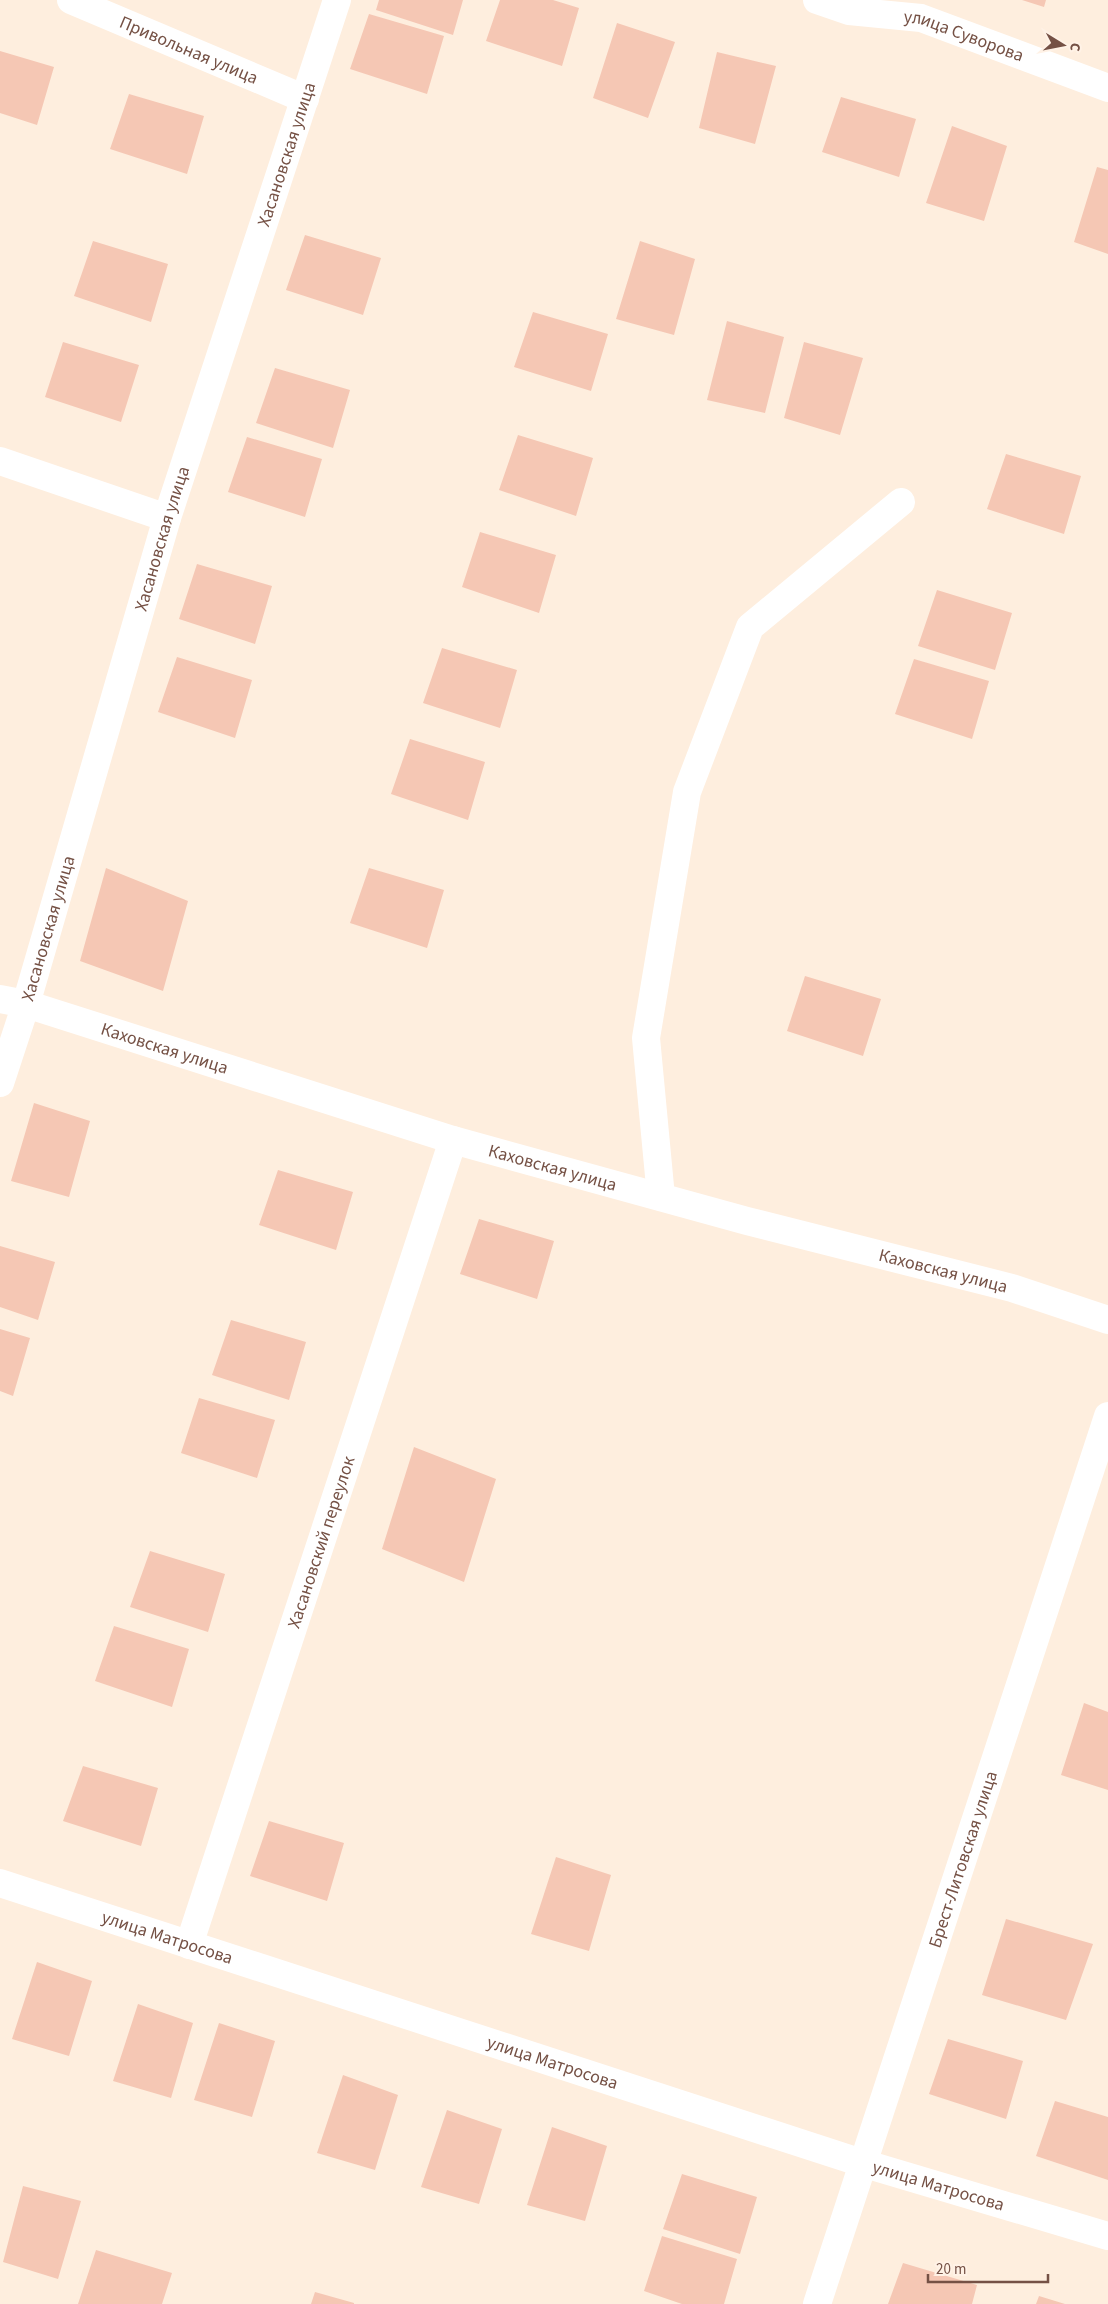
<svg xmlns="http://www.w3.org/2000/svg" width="1108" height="2304" viewBox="0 0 1108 2304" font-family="'Source Sans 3',sans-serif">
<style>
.building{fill:#f5c7b4}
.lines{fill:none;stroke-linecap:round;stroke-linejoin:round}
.minor{stroke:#fff;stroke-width:28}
.labels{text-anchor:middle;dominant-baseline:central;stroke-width:4.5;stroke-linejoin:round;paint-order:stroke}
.street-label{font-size:18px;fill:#755145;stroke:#fff2e6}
</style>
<rect width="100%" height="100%" fill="#feeede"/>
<path class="building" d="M379,0h84l-10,35 -77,-25z
M500,0h53l26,8 -17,58 -76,-25z
M1022,0h24l-2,7z
M369,14l75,22 -17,58 -77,-25z
M617,23l58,19 -27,76 -55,-20z
M0,51l54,16 -17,58 -37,-12z
M717,52l59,14 -21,78 -56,-16z
M129,94l75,22 -17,58 -77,-25z
M841,97l75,22 -17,58 -77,-25z
M952,126l55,20 -23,75 -58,-18z
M1097,167l11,3v84l-34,-12z
M305,235l76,23 -18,57 -77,-25z
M93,241l75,23 -17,58 -77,-26z
M640,241l55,18 -21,76 -58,-16z
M533,312l75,22 -17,57 -77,-24z
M727,321l57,16 -19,76 -58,-13z
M63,342l76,23 -18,57 -76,-25z
M804,342l59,16 -23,77 -56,-17z
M275,368l75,22 -17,58 -77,-25z
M518,435l75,23 -17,58 -77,-26z
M247,437l75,22 -17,58 -77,-25z
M1006,454l75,22 -17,58 -77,-25z
M480,532l76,23 -17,58 -77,-26z
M197,564l75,22 -17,58 -76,-25z
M937,590l75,23 -17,57 -77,-24z
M442,648l75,22 -17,58 -77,-25z
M177,657l75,23 -17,58 -77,-26z
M914,659l75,22 -17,58 -77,-25z
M410,739l75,23 -17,58 -77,-26z
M106,868l82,33 -25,90 -83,-30z
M369,868l75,22 -17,58 -77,-25z
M805,976l76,23 -18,57 -76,-25z
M34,1103l56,18 -21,76 -58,-16z
M278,1170l75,22 -17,58 -77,-25z
M479,1219l75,22 -17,58 -77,-25z
M0,1246l55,16 -17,58 -38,-13z
M231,1320l75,22 -17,58 -77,-25z
M0,1329l30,9 -17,58 -13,-5z
M199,1398l76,22 -18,58 -76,-25z
M414,1447l82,32 -32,103 -82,-33z
M150,1551l75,23 -17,58 -78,-25z
M114,1626l75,23 -17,58 -77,-26z
M1084,1703l24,9v78l-47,-15z
M83,1766l75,22 -17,58 -78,-25z
M269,1821l75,22 -17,58 -77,-25z
M556,1857l55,18 -22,76 -58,-17z
M1006,1919l87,25 -27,76 -84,-25z
M37,1962l55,19 -23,75 -57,-17z
M138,2004l55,19 -22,75 -58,-17z
M219,2023l56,18 -23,76 -58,-17z
M948,2039l75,22 -17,58 -77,-25z
M343,2075l55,20 -23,75 -58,-17z
M1055,2101l53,16v63l-72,-24z
M447,2110l55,19 -23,75 -58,-17z
M552,2127l55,19 -22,75 -58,-16z
M682,2174l75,23 -17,57 -77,-25z
M23,2186l58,15 -23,78 -55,-17z
M662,2236l75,23 -13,45h-42l-38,-13z
M96,2250l76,23 -10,31h-84z
M903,2263l74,22 -5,19h-84z
M315,2292l39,11v1h-43z
M1039,2296l26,8h-29z"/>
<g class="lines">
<g class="minor">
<path id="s1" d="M71,0l234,99"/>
<path id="s2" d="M817,0l32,11 72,7 187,70"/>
<path d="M0,461l167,57"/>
<path id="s3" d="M0,999l26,5 427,136 294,81 265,67 96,32"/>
<path id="s4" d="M0,1083l26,-79 141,-486 170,-518"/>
<path d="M661,1197l-15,-159 41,-246 63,-165 151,-125"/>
<path id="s5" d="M0,1883l862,280 246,73"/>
<path id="s6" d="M189,1945l264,-805"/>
<path id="s7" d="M817,2304l291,-888"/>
</g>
</g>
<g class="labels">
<g class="street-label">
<text stroke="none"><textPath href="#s2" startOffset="152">улица Суворова</textPath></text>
<text stroke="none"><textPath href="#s1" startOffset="128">Привольная улица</textPath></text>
<text stroke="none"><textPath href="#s4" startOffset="972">Хасановская улица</textPath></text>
<text stroke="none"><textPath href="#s4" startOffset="568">Хасановская улица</textPath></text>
<text stroke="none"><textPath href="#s4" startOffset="162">Хасановская улица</textPath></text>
<text stroke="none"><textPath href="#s3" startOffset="172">Каховская улица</textPath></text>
<text stroke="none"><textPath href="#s3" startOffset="578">Каховская улица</textPath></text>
<text stroke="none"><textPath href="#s3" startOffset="982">Каховская улица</textPath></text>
<text stroke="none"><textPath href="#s6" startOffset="424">Хасановский переулок</textPath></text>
<text stroke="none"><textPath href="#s7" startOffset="468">Брест-Литовская улица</textPath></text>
<text stroke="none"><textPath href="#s5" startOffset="176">улица Матросова</textPath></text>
<text stroke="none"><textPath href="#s5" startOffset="581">улица Матросова</textPath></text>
<text stroke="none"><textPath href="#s5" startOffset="986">улица Матросова</textPath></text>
</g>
</g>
<g transform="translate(1063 45) rotate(100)" stroke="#fff2e6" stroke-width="4" paint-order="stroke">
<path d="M0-4L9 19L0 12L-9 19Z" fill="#755145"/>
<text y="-8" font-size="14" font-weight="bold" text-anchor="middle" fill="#755145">С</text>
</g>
<path d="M928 2274v8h120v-8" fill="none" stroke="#755145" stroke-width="2.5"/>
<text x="936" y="2274" font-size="15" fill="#755145" stroke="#fff2e6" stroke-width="4" paint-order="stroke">20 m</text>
</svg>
